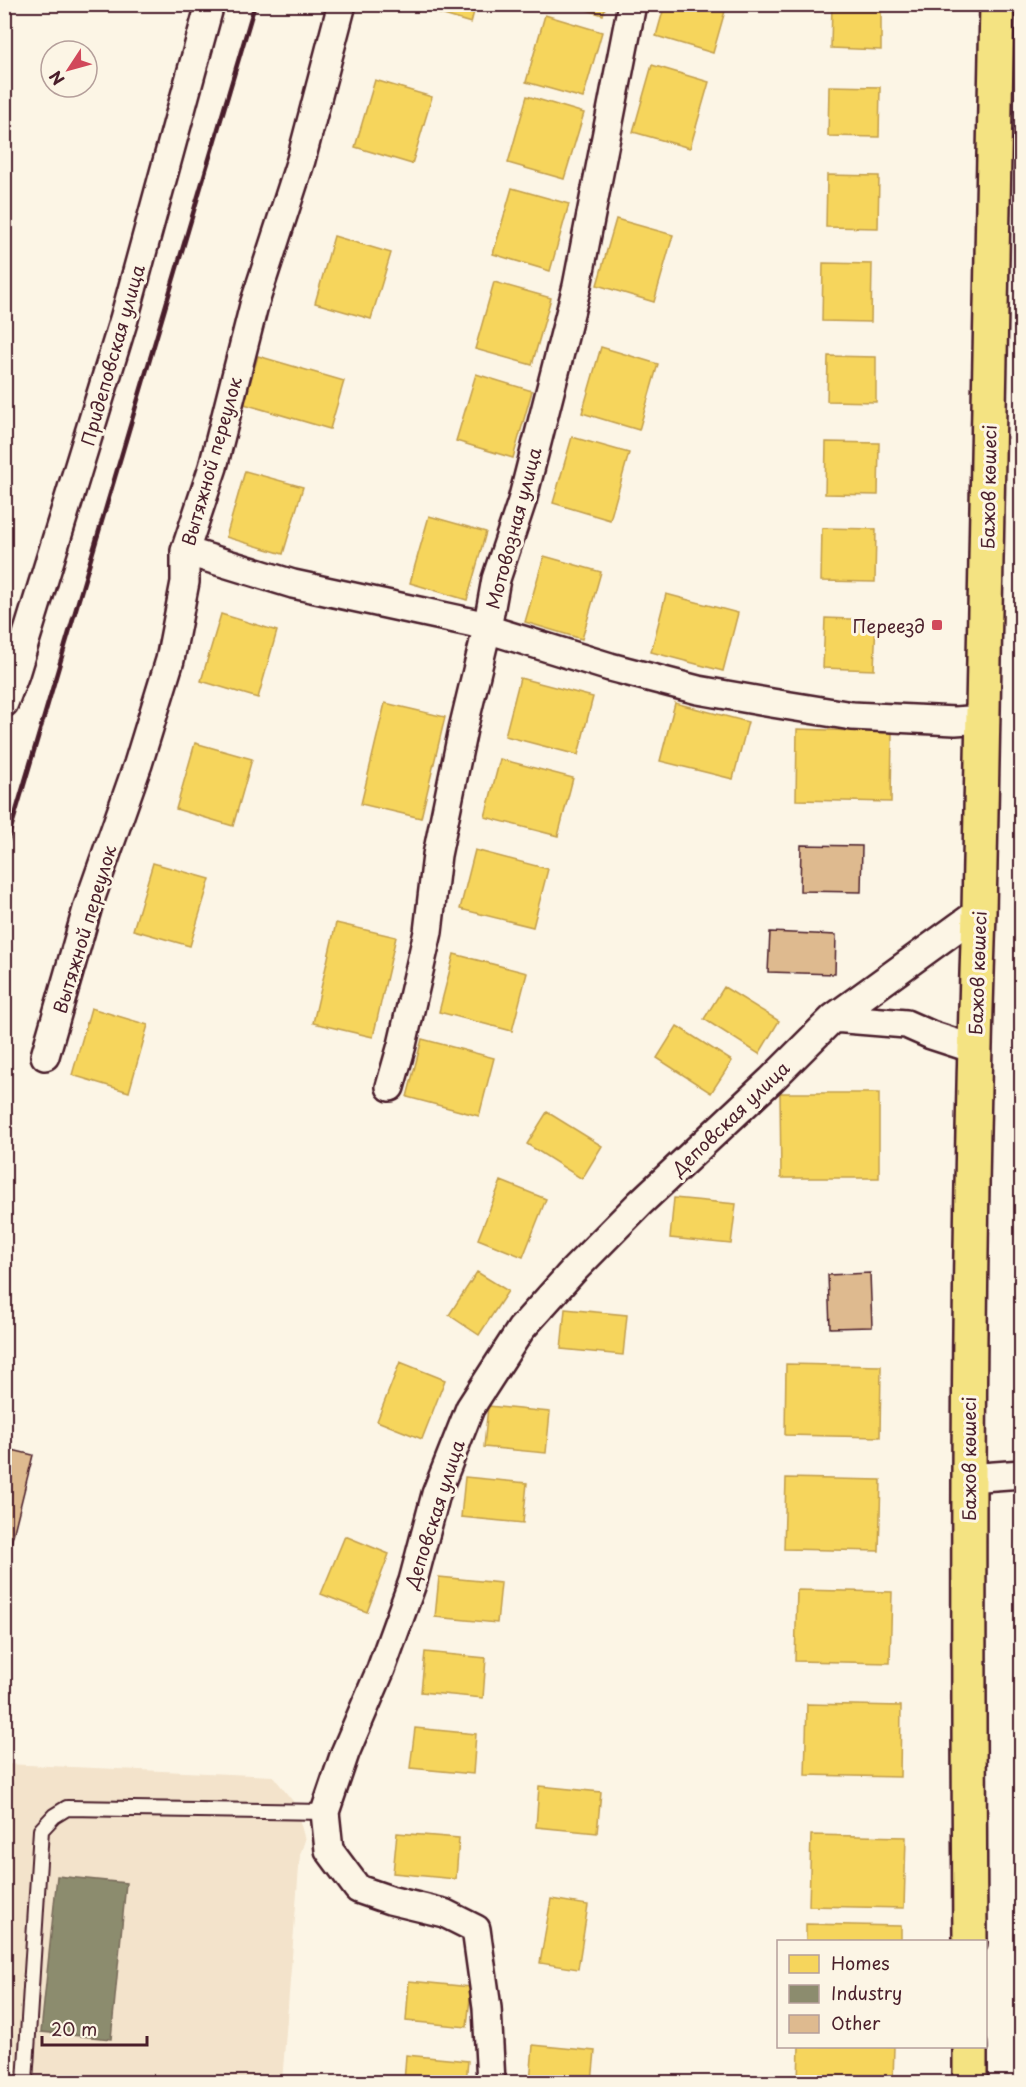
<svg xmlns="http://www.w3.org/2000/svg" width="1026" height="2087" viewBox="0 0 1026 2087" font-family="'Playpen Sans',sans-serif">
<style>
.built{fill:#f3e3cb}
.homes{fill:#f6d55c;stroke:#c29e4d;stroke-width:1.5}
.industry{fill:#8c8c6e;stroke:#786b5a;stroke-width:1.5}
.building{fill:#deba8f;stroke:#4a1f2b;stroke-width:1.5}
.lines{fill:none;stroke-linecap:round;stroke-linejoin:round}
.service-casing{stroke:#4a1f2b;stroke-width:18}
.minor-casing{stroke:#4a1f2b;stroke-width:32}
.primary-casing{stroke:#4a1f2b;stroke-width:38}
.service{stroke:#fcf5e5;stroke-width:14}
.minor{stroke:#fcf5e5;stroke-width:27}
.primary{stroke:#f4e382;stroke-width:33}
.rail{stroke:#4a1f2b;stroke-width:4.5}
.poi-dot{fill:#d1495b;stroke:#fcf5e5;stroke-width:2}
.labels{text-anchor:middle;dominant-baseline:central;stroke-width:6;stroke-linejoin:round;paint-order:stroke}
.street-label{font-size:18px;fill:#4a1f2b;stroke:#fcf5e5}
.poi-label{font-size:18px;fill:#4a1f2b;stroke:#fcf5e5;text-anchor:end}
</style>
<rect width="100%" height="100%" fill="#fcf5e5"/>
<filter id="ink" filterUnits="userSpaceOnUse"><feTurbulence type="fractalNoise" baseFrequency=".0167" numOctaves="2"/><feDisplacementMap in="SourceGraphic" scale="12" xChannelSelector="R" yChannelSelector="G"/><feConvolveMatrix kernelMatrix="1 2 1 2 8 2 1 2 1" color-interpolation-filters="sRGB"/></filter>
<g filter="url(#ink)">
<path class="built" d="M5,1764l268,12 22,28 10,36 -5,15 -18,227h-277z"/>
<path class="homes" d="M414,4h62l-5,19 -58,-17z
M568,4h38l-3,11z
M665,4h62l-14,49 -57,-17z
M832,4h49v46l-50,-2z
M545,15l57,17 -19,66 -57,-16z
M652,65l57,17 -19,66 -57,-16z
M375,80l57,17 -20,67 -57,-17z
M829,86l51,1 -1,50 -51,-1z
M527,96l57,17 -20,66 -56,-16z
M827,175l52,1 -1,52 -52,-1z
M512,188l57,16 -19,67 -57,-17z
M616,219l57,16 -19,67 -57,-17z
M334,236l57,17 -20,66 -56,-16z
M823,263l49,1 -1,58 -49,-1z
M494,282l57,16 -19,67 -57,-16z
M601,347l57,17 -19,66 -57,-17z
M258,356l86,25 -14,48 -86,-25z
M828,356l48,1v45l-49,-1z
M476,374l56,17 -19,67 -57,-17z
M572,437l57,16 -19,67 -57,-17z
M826,442l53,1 -1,52 -53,-1z
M245,471l58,16 -20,67 -57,-17z
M429,516l57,16 -19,68 -57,-17z
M822,528l54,1 -1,53 -54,-1z
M544,556l57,16 -19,67 -57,-17z
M666,594l72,19 -15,58 -72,-19z
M221,614l56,17 -19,67 -57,-17z
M825,618l51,2 -2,50 -51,-2z
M520,678l73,19 -15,58 -73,-19z
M385,703l60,14 -24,101 -60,-14z
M675,703l73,19 -15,57 -73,-18z
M797,729l95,3 -1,70 -95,-2z
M195,743l57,16 -19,67 -57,-17z
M500,759l73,19 -15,58 -73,-19z
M475,850l73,19 -15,58 -73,-18z
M153,863l57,16 -20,67 -57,-16z
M336,923l60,14 -23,100 -60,-14z
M454,954l73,19 -15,58 -73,-19z
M724,987l55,34 -20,33 -55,-35z
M91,1008l57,17 -19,67 -57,-17z
M677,1026l55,35 -21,32 -54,-35z
M422,1039l72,19 -15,58 -72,-19z
M780,1093h99v85h-98z
M547,1112l55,34 -20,33 -55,-35z
M501,1181l45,18 -23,58 -45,-18z
M674,1198l62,6 -5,40 -61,-6z
M477,1272l31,19 -29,44 -30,-20z
M565,1309l62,6 -4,40 -62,-6z
M400,1362l45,18 -23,59 -45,-18z
M786,1364l95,2 -1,71 -95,-2z
M488,1406l62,6 -4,41 -62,-6z
M465,1477l62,6 -4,40 -62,-6z
M786,1478l95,2 -2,71 -95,-2z
M345,1536l44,18 -22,58 -46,-18z
M439,1577l62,6 -4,40 -62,-6z
M797,1590l95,2 -2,71 -95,-2z
M425,1652l61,6 -3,40 -62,-6z
M807,1704l94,2 -1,71 -95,-2z
M415,1728l61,6 -3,40 -63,-6z
M539,1786l62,6 -4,41 -61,-6z
M397,1833l62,5 -3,41 -63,-6z
M811,1835l95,2 -2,71 -95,-2z
M551,1899l37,6 -10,64 -38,-6z
M806,1924l95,2v16h-95z
M409,1981l62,6 -4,40 -61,-6z
M533,2045l62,6 -3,31h-62z
M799,2046h95l-1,36h-95z
M406,2055l62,6 -2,21h-62z"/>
<path class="industry" d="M57,1876l69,7 -15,156 -70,-7z
M4,2074l15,1v7h-15z"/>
<path class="building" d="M801,845l61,1 -1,46 -61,-1z
M770,932l66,3 -1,39 -67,-2z
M870,1273l2,54 -42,1 -2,-53z
M4,1448l29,7 -29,117z"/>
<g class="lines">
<defs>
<path id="service" d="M25,2082l16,-252 13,-14 13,-8 258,4"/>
<path id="minor" d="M185,551l108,33 181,39 13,6 123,38 88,23 74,13 80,13 103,5 28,-2
M4,703l11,-29 109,-355 86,-315
M833,1018l73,6 25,11 43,14
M45,1056l43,-150 50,-142 32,-104 15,-78v-31l28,-84 41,-162 47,-145 41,-156
M390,1087l12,-42 26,-113 9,-77 26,-126 24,-100 9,-50 26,-78 55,-215 55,-282
M968,1478l54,-4
M491,2082l-4,-74 -11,-79 -32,-16 -54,-13 -32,-11 -29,-39 -4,-38 20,-59 36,-84 32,-88 23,-87 34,-86 51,-79 52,-58 67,-68 131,-123 62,-62 146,-106"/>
<path id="primary" d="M970,1942c-2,-344 -3,-687 9,-1030l18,-908
M970,2046v36"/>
</defs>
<use href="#service" class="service-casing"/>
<use href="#minor" class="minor-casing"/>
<use href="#primary" class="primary-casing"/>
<use href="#service" class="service"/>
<use href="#minor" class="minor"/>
<use href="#primary" class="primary"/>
<path class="rail" d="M4,852l251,-848"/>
</g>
</g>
<rect class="poi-dot" x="931" y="619" width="12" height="12" rx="3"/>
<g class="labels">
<g class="street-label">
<text transform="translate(112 355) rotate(-74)">Придеповская улица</text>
<text transform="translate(211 461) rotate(-74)">Вытяжной переулок</text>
<text transform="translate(988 487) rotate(-89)">Бажов көшесі</text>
<text transform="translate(513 528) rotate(-75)">Мотовозная улица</text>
<text transform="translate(84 929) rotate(-73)">Вытяжной переулок</text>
<text transform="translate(977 973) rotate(-88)">Бажов көшесі</text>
<text transform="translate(730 1118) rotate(-44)">Деповская улица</text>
<text transform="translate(968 1459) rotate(-90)">Бажов көшесі</text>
<text transform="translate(434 1514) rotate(-72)">Деповская улица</text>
</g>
<g class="poi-label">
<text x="925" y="625">Переезд</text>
</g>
</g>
<rect width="1026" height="2087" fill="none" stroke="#fcf5e5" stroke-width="24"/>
<rect x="12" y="12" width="1002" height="2063" fill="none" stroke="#4a1f2b" stroke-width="2" filter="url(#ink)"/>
<rect x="777" y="1940" width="210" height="108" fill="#fcf5e5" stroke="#b59f9b" stroke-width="1.5"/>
<rect x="789" y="1955" width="30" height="18" fill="#f6d55c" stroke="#b59f9b" stroke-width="1.5"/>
<text x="831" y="1970" font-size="18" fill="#4a1f2b">Homes</text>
<rect x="789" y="1985" width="30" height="18" fill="#8c8c6e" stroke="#b59f9b" stroke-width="1.5"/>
<text x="831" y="2000" font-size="18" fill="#4a1f2b">Industry</text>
<rect x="789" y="2015" width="30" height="18" fill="#deba8f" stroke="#b59f9b" stroke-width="1.5"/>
<text x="831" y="2030" font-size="18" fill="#4a1f2b">Other</text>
<g transform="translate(69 69) rotate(234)"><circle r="28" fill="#fcf5e5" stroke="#b59f9b" stroke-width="1.5"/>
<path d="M0-4.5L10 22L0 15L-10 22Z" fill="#d1495b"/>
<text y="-9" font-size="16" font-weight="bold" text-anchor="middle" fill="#4a1f2b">N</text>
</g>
<path d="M42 2036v9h105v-9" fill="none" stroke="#4a1f2b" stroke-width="3"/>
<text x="51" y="2036" font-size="18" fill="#4a1f2b" stroke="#fcf5e5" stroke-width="4.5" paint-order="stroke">20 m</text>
</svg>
